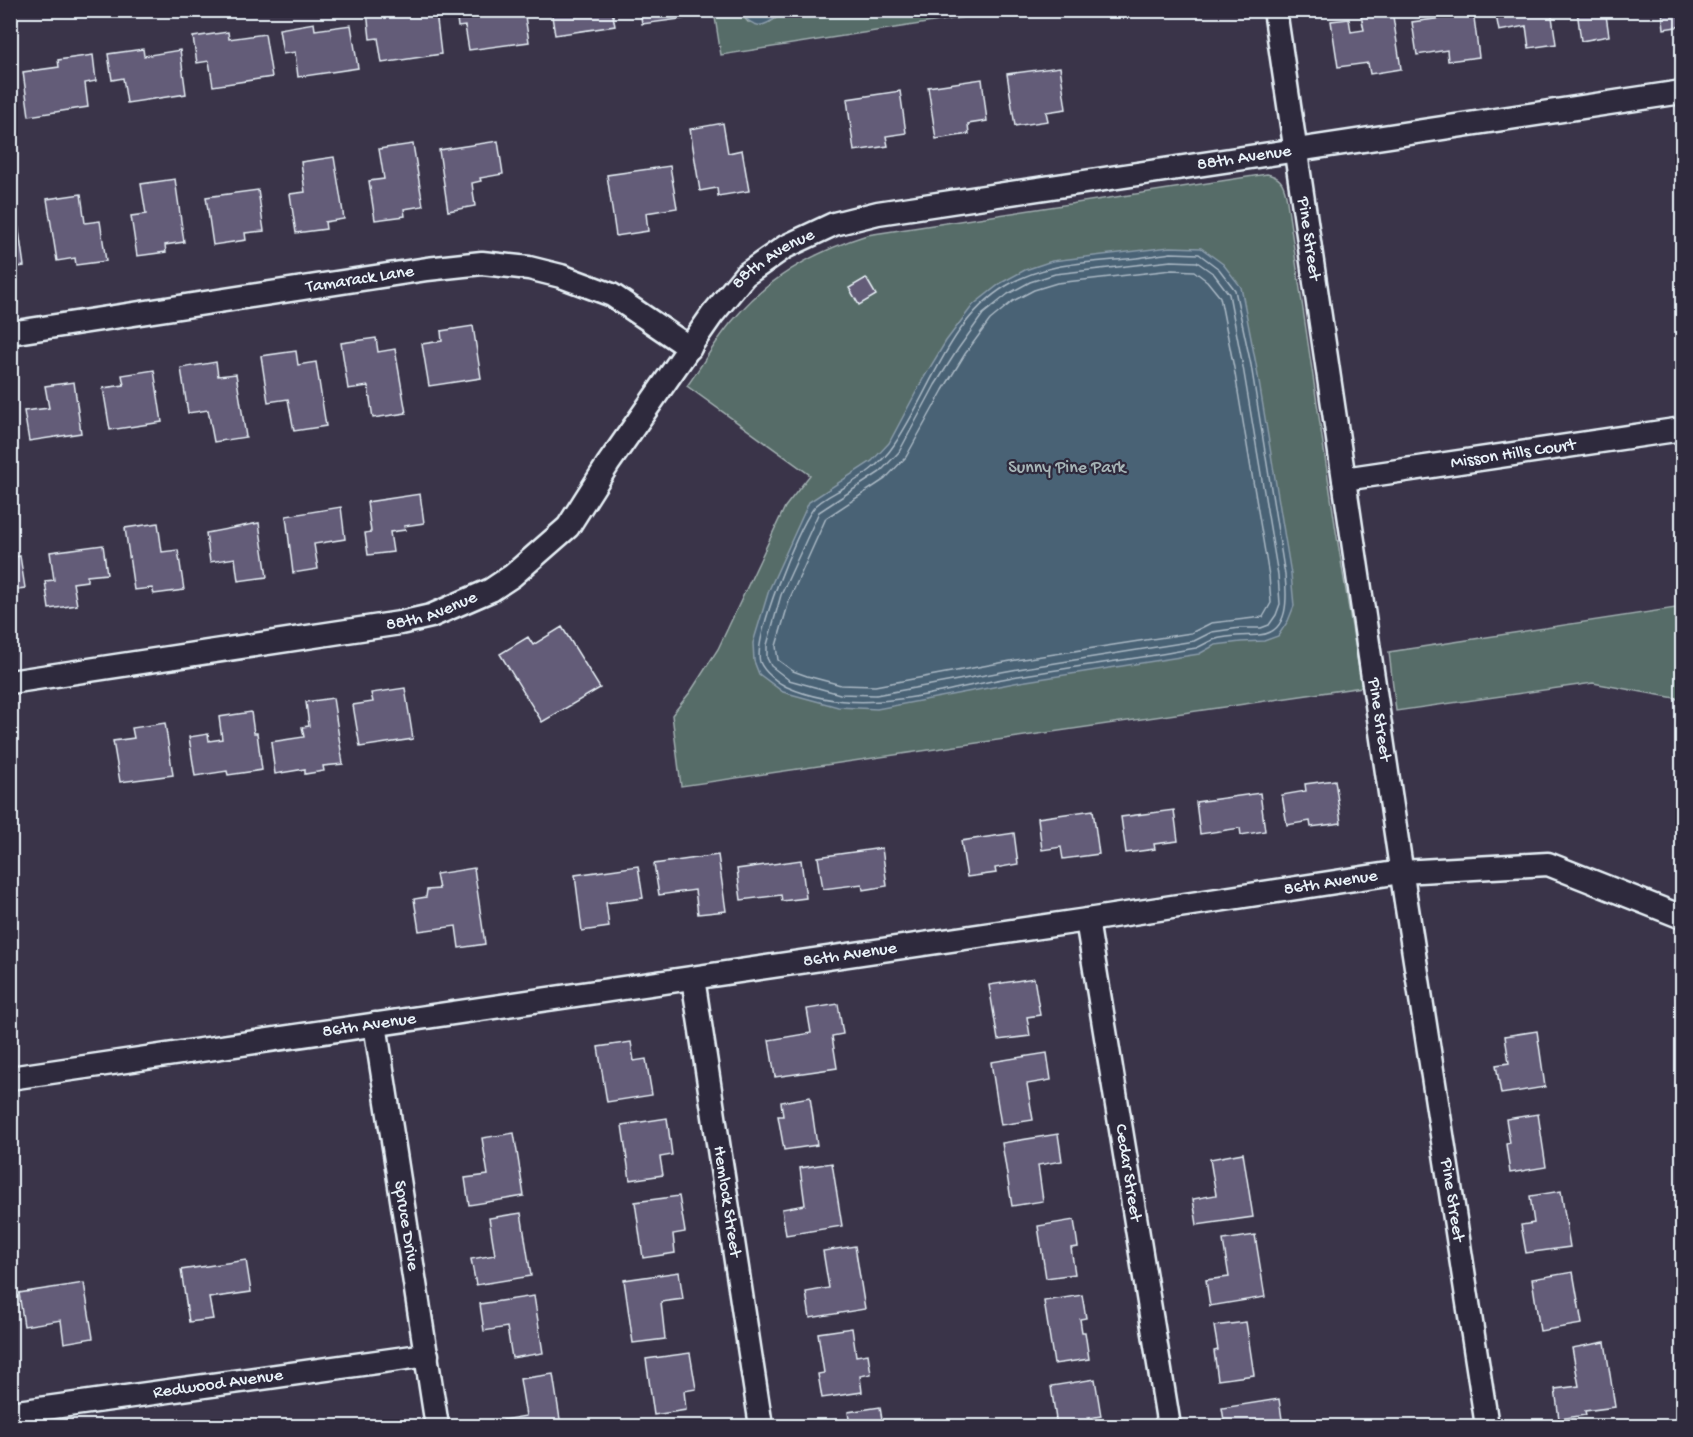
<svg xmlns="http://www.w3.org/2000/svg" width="1693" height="1437" viewBox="0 0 1693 1437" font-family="'Gochi Hand',sans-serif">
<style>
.green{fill:#576c67;stroke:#a0aeb0;stroke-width:1.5}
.water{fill:#4a6275;stroke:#899ba9;stroke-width:1.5}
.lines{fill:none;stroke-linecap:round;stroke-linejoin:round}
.shore{stroke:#a9b8c4;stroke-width:1.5}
.building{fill:#645b78;stroke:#e8f1f8;stroke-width:1.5}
.minor-casing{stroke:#e8f1f8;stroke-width:27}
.minor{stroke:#2f2a3d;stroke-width:22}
.labels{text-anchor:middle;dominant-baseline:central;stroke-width:4.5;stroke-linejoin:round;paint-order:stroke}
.street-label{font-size:18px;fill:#e8f1f8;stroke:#2f2a3d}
.park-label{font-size:18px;fill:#a7b5b7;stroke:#2f2a3d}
</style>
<rect width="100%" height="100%" fill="#3a3449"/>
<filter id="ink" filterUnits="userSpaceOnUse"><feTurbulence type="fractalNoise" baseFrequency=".0167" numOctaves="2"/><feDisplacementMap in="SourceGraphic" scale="12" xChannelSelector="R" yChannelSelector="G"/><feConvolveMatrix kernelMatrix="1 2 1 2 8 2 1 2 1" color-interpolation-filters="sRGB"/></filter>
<g filter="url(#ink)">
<path class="green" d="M714,11h24l10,11h22l17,-11h217l-283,44z
M1267,174c13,3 16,8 19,21l50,336 26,156 -681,99 -9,-71 19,-24 27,-42 67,-142 25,-32 -123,-89c16,-22 30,-48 48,-68 35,-42 81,-67 132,-83z
M1682,607v94l-7,-3 -82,-15 -197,28 -7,-59z"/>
<path class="water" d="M738,11h49c-23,13 -27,24 -49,0z
M1170,247l31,1 22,16 18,23 15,77 35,210 3,32 -6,15 -10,15 -14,5 -23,1 -26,3 -16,9 -179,28 -143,27 -39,-2 -55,-15 -24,-18 -5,-13 -1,-18 16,-53 40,-88 63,-41 17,-18 34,-64 23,-38 27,-36 28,-22 24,-13 27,-9z"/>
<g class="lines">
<path class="shore" d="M1171,253l28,1 20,15 16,21 16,75 34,210c2,21 5,58 -26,60 -15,1 -32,0 -46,5 -6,2 -11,6 -17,8 -59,11 -119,18 -178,28 -75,13 -156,44 -231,11 -9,-4 -23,-15 -27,-25 -7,-24 37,-132 53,-153 6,-8 18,-14 27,-19 20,-12 41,-25 54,-45 36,-52 54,-124 112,-159 38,-23 79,-23 121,-27 15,-1 29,-4 44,-6z
M1171,261l26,1 17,12 15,20 14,73 35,208 2,29 -4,11 -7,10 -8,3h-21l-28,4 -18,9 -176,28 -142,26 -36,-1 -51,-14 -18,-14 -4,-8v-13l14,-50 38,-83 61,-40 19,-20 36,-67 23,-36 25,-35 25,-20 22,-12 25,-8z
M1172,270l22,1 13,10 13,16 14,71 35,208 2,27 -8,14 -52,6 -20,10 -175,27 -141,26 -34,-1 -34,-9 -14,-5 -15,-11 -2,-14 14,-48 36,-80 59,-39 21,-22 37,-67 22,-36 25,-34 23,-19 21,-11 23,-7z"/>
</g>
<path class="building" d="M399,10l1,7 36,-5 5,42 -59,9 -4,-25 -8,1 -3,-28z
M456,10h68l5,32 -60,8 -4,-24 -7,1z
M551,10h61l3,16 -60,9z
M640,10h61l1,6 -60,8z
M1392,10l9,59 -31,5 -2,-11 -30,4 -7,-46 18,-2 2,13 13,-2 -4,-19z
M1441,10h32l6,47 -31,4 -1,-11 -30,5 -5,-33 30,-4z
M1495,10h56l5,34 -27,4 -3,-22 -27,5z
M1577,10h54l-25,5 3,21 -28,5z
M1662,10h20v16l-18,3z
M314,23l1,7 36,-5 7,43 -60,9 -3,-25 -12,2 -4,-25z
M228,32l1,7 36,-5 7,43 -59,9 -4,-25 -12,2 -4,-26z
M143,49l1,7 36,-6 6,44 -59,9 -4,-25 -11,2 -4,-26z
M93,55l3,26 -11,2 3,24 -59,9 -6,-44 36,-5 -1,-7z
M1060,67l6,42 -20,3 2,9 -33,5 -8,-52z
M982,79l5,42 -19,3 1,10 -33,5 -8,-52z
M900,91l6,42 -20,3 2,10 -34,5 -7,-52z
M723,123l5,30 14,-3 7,41 -31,5 -1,-8 -17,3 -10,-62z
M498,141l5,33 -23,4 1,3 -9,2 3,23 -27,5 -9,-61z
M413,144l10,62 -19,3 1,7 -30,4 -6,-39 15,-2 -5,-30z
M334,157l10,62 -19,3 1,7 -30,4 -6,-39 15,-2 -4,-30z
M670,166l7,42 -31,5 2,18 -32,5 -9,-61z
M175,179l9,63 -19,3 1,7 -29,4 -6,-40 15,-2 -5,-30z
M258,190l6,41 -19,2 1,7 -33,5 -7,-48z
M81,194l4,29 15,-2 6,40 -30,4 -1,-7 -18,3 -10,-62z
M15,203l9,63 -14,2v-64z
M866,278l10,17 -17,10 -10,-17z
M473,326l8,52 -52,8 -7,-42 20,-3 -1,-10z
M376,338l2,14 17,-3 11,64 -33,5 -5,-32 -20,3 -7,-46z
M296,351l2,14 18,-3 10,64 -32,5 -6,-32 -20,3 -7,-46z
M216,362l2,14 18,-2 10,63 -32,5 -6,-32 -20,3 -7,-45z
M154,370l8,52 -52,8 -7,-42 21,-3 -2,-10z
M74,382l7,51 -52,8 -5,-30 25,-3 -4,-22z
M420,494l4,29 -20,3 1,4 -15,2 3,20 -25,3 -3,-22 6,-1 -4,-30z
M341,507l4,32 -31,5 4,25 -25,4 -7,-57z
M158,523l4,29 16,-2 6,40 -30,4 -2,-6 -18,2 -9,-62z
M259,523l8,54 -29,4 -3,-23 -25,4 -4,-29z
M103,545l4,29 -20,2v5l-14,2 4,22 -28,4 -4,-28 9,-1 -4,-28z
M20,556l5,32 -15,2v-32z
M562,627l38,61 -58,34 -42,-68 28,-17 5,8z
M405,688l8,51 -53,8 -7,-42 20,-3 -2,-9z
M333,698l10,66 -20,2 1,5 -19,3v-5l-30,5 -4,-32 33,-5 -2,-10 7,-1 -3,-24z
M251,712l3,21h3l5,37 -34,5 -1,-4 -32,5 -6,-39 19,-3 1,7 13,-2 -3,-22z
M165,723l8,52 -53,7 -7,-41 21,-3 -2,-10z
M1335,780l6,43 -30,4 -1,-6 -23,4 -5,-30 24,-4 -1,-7z
M1260,793l5,38 -24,4 -1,-7 -40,6 -4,-32z
M1093,810l6,44 -36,5 -2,-12 -19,3 -4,-32z
M1174,810l4,31 -24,3 1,5 -29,4 -5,-36z
M1014,833l4,31 -23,4 1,5 -29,4 -6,-36z
M882,848l5,38 -24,4 -1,-6 -39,5 -5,-32z
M718,855l8,56 -28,3 -3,-24 -36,5 -5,-31z
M801,860l5,38 -24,3 -1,-6 -40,5 -4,-31z
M638,866l5,32 -37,5 3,24 -27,4 -7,-56z
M474,868l11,76 -26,4 -3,-22 -37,5 -5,-32 12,-2 1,-7 12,-1 -3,-15z
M1034,978l6,37 -13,2 3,19 -32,4 -9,-55z
M838,1004l5,30 -11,2 5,32 -62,9 -6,-37 42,-7 -4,-24z
M1537,1031l8,56 -44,7 -5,-29 13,-2 -4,-27z
M631,1042l3,19 12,-2 6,36 -45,7 -9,-55z
M1047,1053l4,27 -24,4 6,36 -32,5 -10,-63z
M810,1097l7,48 -33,5 -6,-34h5l-2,-14z
M1538,1114l8,53 -36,6 -4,-29 4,-1 -4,-24z
M667,1118l5,37 -12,2 3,18 -33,5 -8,-55z
M514,1133l10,63 -55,9 -4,-27 23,-3 -6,-37z
M1058,1134l4,27 -24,4 5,36 -31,5 -10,-63z
M1243,1153l10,64 -56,8 -4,-26 23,-4 -6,-36z
M832,1163l10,63 -56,9 -4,-26 23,-4 -5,-37z
M1561,1191l9,56 -44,6 -5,-28 13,-2 -4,-27z
M679,1196l6,36 -12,2 2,19 -32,5 -8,-56z
M521,1213l10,63 -55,9 -5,-26 24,-4 -6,-37z
M1074,1220l4,27 -7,1 4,26 -29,4 -8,-52z
M1255,1235l10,62 -55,9 -4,-26 23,-3 -6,-37z
M855,1246l10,63 -55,9 -4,-26 23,-4 -6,-37z
M246,1260l5,32 -42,6 4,21 -24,3 -8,-52z
M679,1272l4,27 -22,3 4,37 -32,4 -9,-63z
M1573,1272l9,52 -42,7 -8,-52z
M84,1283l9,55 -29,5 -3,-23 -37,6 -5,-33z
M1082,1295l4,23 -6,1 2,13h3l4,27 -35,5 -10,-63z
M534,1296l9,57 -31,5 -5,-31 -23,4 -4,-27z
M1246,1322l8,53 -36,5 -4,-29 4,-1 -4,-24z
M852,1328l4,28 12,-2 3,20 -11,2 2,16 -40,6 -4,-24 6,-1 -6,-40z
M1605,1342l10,65 -30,4 1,4 -27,4 -4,-30 24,-3 -7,-38z
M690,1353l6,36 -12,2 2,19 -32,5 -8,-56z
M553,1374l8,52h-57l-1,-6 23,-4 -6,-37z
M1095,1379l6,37 -13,2 2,8h-33l-6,-40z
M1279,1399l4,27h-58l-3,-18z
M880,1407l3,19h-33l-2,-14z"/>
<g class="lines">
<defs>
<g id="minor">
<path id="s1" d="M1275,10l131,892 81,524"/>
<path id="s2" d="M10,333l417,-64 55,-6 47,5 32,8 51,19 78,53"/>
<path id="s3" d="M1344,479l338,-50"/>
<path id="s4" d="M10,682l390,-59 31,-7 60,-26 21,-14 56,-49 40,-63 104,-149 33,-40 40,-28 49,-23 44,-11 804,-121"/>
<path id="s5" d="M1087,920l82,506"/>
<path id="s6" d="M693,978l68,448"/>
<path id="s7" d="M375,1024l62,402"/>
<path id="s8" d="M10,1078l1077,-158 314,-48 147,-8 134,53"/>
<path id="s9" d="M10,1413l417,-58"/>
</g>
</defs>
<use href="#minor" class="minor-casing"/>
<use href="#minor" class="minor"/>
</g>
</g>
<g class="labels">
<g class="street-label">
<text stroke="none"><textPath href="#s4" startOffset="1418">88th Avenue</textPath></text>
<text stroke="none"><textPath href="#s1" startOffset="231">Pine Street</textPath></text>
<text stroke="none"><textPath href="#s4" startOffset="932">88th Avenue</textPath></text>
<text stroke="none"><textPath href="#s2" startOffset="354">Tamarack Lane</textPath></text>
<text stroke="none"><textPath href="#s3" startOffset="171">Misson Hills Court</textPath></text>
<text stroke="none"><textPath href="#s4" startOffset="428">88th Avenue</textPath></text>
<text stroke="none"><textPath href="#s1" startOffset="717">Pine Street</textPath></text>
<text stroke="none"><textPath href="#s8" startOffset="1335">86th Avenue</textPath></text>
<text stroke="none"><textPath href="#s8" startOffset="849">86th Avenue</textPath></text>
<text stroke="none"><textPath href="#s8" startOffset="363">86th Avenue</textPath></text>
<text stroke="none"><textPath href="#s5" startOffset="256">Cedar Street</textPath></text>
<text stroke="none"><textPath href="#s1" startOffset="1203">Pine Street</textPath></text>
<text stroke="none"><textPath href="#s6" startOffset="226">Hemlock Street</textPath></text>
<text stroke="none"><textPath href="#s7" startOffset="204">Spruce Drive</textPath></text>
<text stroke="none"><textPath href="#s9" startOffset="210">Redwood Avenue</textPath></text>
</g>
<g class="park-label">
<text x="1067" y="468">Sunny Pine Park</text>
</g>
</g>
<rect width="1693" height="1437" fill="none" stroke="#2f2a3d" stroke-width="36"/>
<rect x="18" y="18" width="1657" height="1401" fill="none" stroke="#e8f1f8" stroke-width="2" filter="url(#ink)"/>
</svg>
